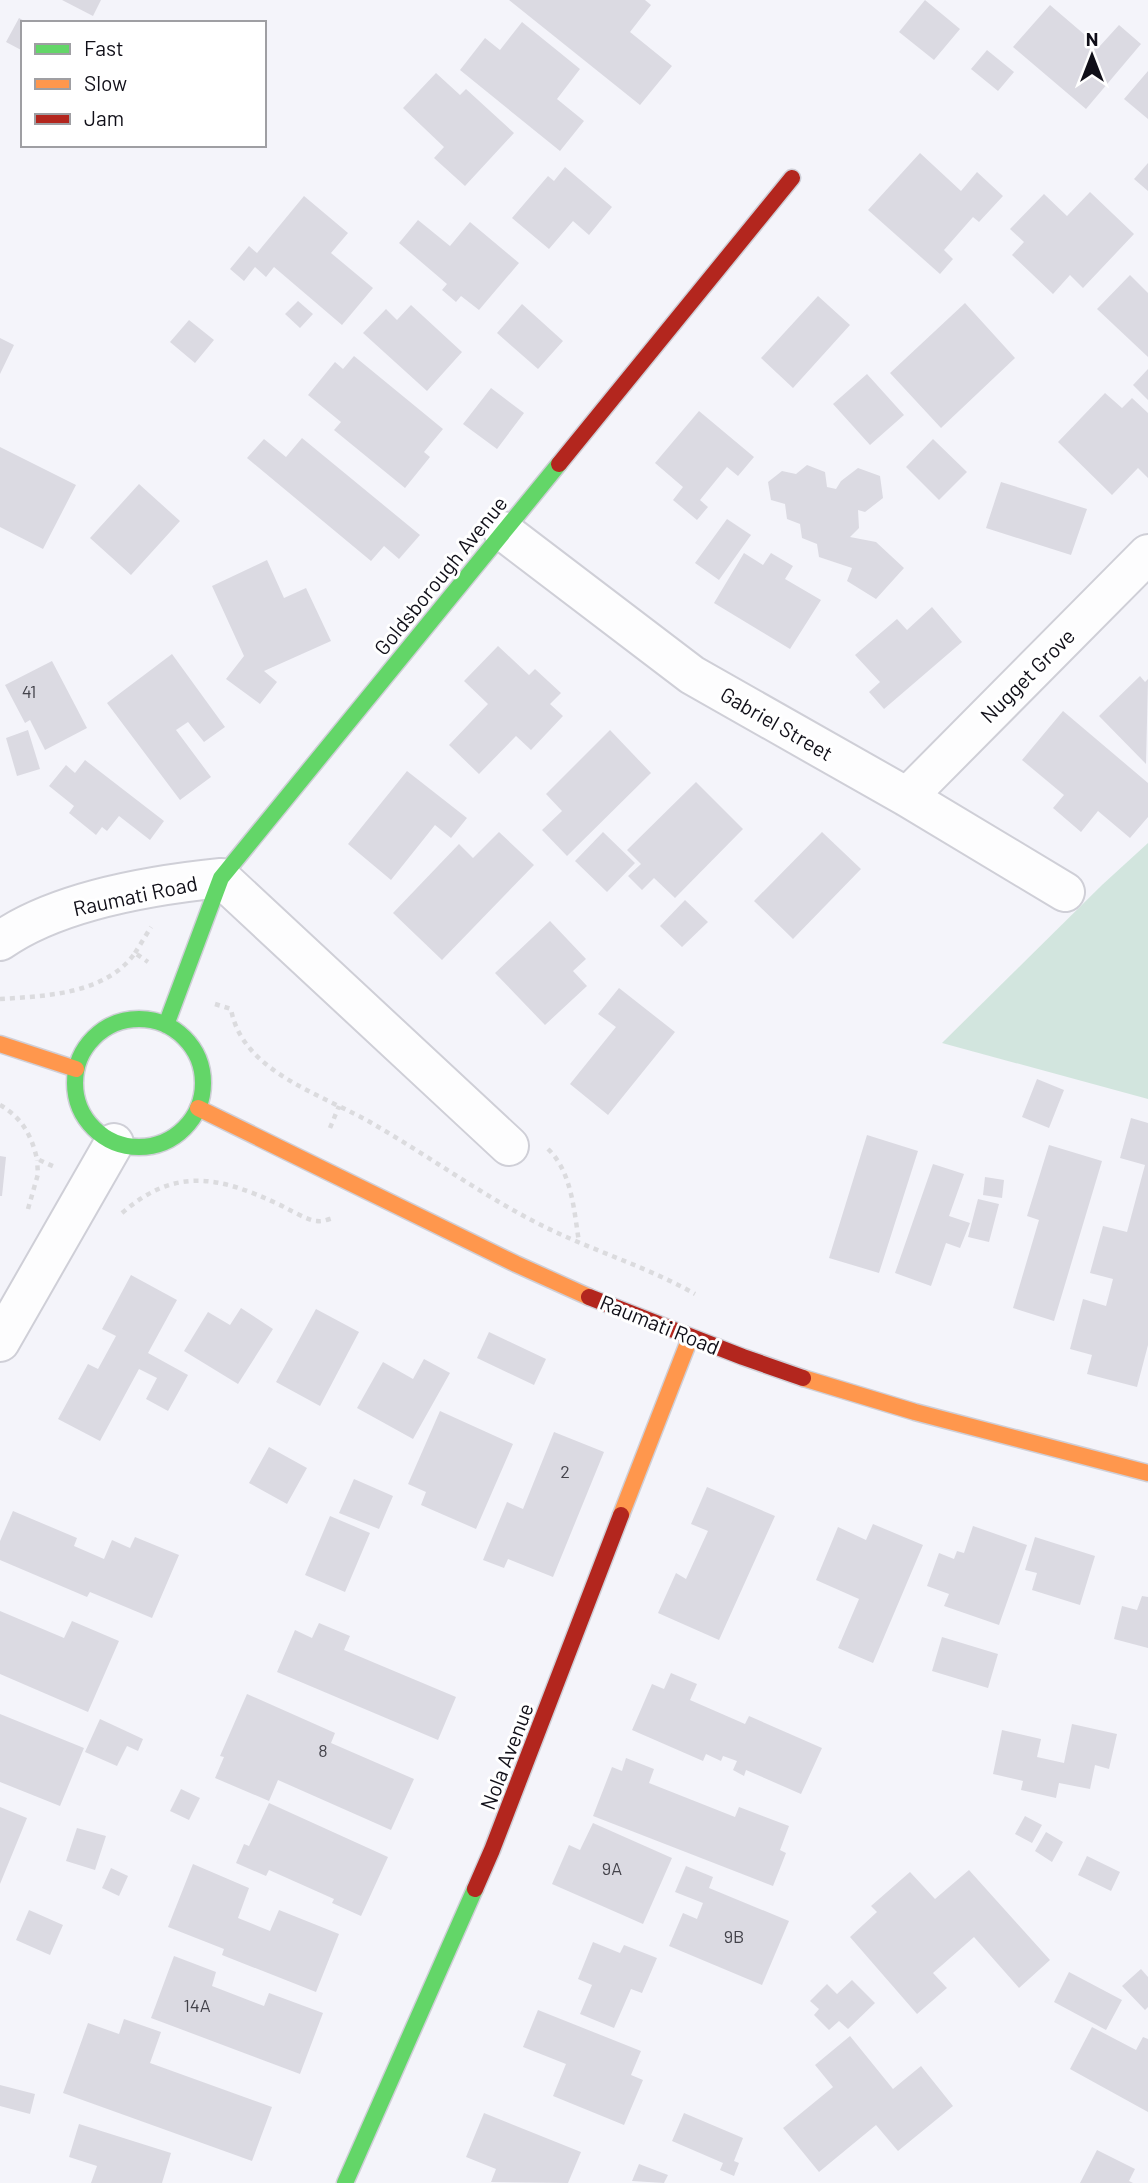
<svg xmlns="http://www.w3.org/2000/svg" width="1148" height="2183" viewBox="0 0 1148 2183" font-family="Barlow,sans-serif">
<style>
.green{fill:#d2e5de}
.building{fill:#dbdae2}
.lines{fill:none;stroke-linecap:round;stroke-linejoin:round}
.street-casing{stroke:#cfcfd7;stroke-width:42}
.fast-casing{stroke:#cfcfd7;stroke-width:19}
.slow-casing{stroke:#cfcfd7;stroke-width:19}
.jam-casing{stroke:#cfcfd7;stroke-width:19}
.path{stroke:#dbdbde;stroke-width:4.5;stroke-dasharray:5 5;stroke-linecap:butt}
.street{stroke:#fdfdfe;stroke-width:38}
.fast{stroke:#63d668;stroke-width:16}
.slow{stroke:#ff974d;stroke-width:16}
.jam{stroke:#b3261e;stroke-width:16}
.labels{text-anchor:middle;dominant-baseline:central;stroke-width:6;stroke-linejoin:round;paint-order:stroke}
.number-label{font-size:18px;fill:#43424a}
.street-label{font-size:21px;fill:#100f18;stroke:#fff}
</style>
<rect width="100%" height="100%" fill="#f4f4fa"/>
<path class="green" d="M1148,843v256l-206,-56 160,-158z"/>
<path class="building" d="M62,0h39l-8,16z
M509,0h136l6,5 -21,27 42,34 -32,39z
M925,0l35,29 -26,31 -35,-28z
M1050,5l49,42 20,-22 22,19 -55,65 -73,-62z
M19,18l9,5h-5v28l-17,-9z
M522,22l58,47 -23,30 27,22 -24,30 -100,-81 25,-32 15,12z
M987,50l27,22 -16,19 -27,-22z
M1148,71v48l-24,-20z
M436,73l24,22 6,-6 48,44 -49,53 -31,-28 10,-11 -41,-39z
M920,153l41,38 16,-19 26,24 -24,26 -6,-5 -29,33 9,9 -13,15 -72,-64z
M1148,163v28l-14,-12z
M565,167l47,40 -23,28 -16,-14 -24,28 -37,-31 36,-42 6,5z
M1090,192l44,42 -51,54 -13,-13 -17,19 -41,-39 12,-13 -14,-13 34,-35 23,22z
M304,196l44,37 -17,20 42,35 -31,37 -68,-58 -8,10 -11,-10 -11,14 -14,-12 19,-23 8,7z
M418,220l32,26 20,-24 49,41 -40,47 -18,-14 -5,6 -14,-12 5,-6 -48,-41z
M1130,275l18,18v64l-51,-48z
M818,296l32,29 -57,63 -32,-30z
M298,301l15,13 -13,14 -15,-14z
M965,303l50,55 -74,70 -51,-55z
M522,304l41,37 -25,28 -41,-36z
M411,305l51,47 -35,39 -64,-58 23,-24 11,11z
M189,320l25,20 -19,23 -25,-21z
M0,338l14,7 -14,29z
M354,356l89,73 -19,23 6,5 -25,31 -71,-58 7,-8 -33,-27 27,-33 8,7z
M1148,369v31l-15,-15z
M867,374l37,41 -34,30 -37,-41z
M491,388l33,25 -27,36 -34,-25z
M1105,393l17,15 10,-10 16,15v65l-10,-10 -26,27 -54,-53z
M699,411l55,46 -16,19 -11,-9 -27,33 8,7 -11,13 -24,-20 10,-13 -28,-24z
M302,438l118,97 -21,24 -15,-13 -13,15 -124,-103 17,-19 22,18z
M933,439l34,33 -28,28 -33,-33z
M0,447l76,38 -33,64 -43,-22z
M807,465l18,7 2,15 9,2 5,-8 17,-13 22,8 3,22 -18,14 -7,-2 1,18 -9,9 26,5 28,26 -28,31 -29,-18 5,-13 -33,-11 -2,-13 -15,-6 -2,-14 -13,-5 -2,-15 -14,-4 -3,-18 14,-11 14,3z
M1001,482l86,27 -16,46 -85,-27z
M139,484l41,37 -49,54 -41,-37z
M727,519l24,16 -32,45 -24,-17z
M744,553l19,12 8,-12 22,13 -8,13 36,21 -31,49 -76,-46z
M267,560l17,38 22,-10 25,53 -67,30 13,11 -17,22 -34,-25 18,-23 -32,-70z
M932,607l30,35 -78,67 -15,-17 11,-10 -25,-27 42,-36 10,11z
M498,646l31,29 6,-6 26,24 -11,11 13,12 -32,34 -15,-14 -37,38 -30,-29 39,-41 -24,-23z
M172,654l53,73 -21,15 -16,-20 -12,8 35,47 -31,23 -73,-97z
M52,661l35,67 -42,22 -15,-30 -5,3 -20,-38z
M1140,676l5,6 3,-3 -2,85 -47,-48z
M1063,711l85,72v34l-18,21 -32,-27 -17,21 -28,-24 11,-13 -42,-35z
M28,730l12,39 -23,7 -11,-38z
M610,730l41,43 -84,83 -25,-26 20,-19 -16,-17z
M85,760l79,61 -14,19 -31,-24 -12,15 -5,-4 -6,8 -27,-22 5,-7 -25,-20 17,-21 9,8z
M407,771l60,47 -16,20 -16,-13 -44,55 -43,-36z
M696,782l47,47 -68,69 -21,-20 -12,12 -14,-14 13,-12 -14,-14z
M499,832l35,33 -92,95 -49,-47 66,-69 14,14z
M603,832l32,31 -28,29 -32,-31z
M822,832l39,37 -68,70 -39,-38z
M685,900l23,22 -26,25 -22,-21z
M550,921l36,38 -13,12 14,15 -42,39 -50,-52z
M619,988l56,44 -67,83 -38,-31 46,-57 -18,-13z
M1037,1079l27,11 -15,38 -27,-11z
M1131,1118l17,5v222l-11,42 -50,-13 5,-19 -22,-6 13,-50 23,7 7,-27 -23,-6 13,-47 24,6 18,-67 -25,-7z
M867,1135l51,16 -39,122 -50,-15z
M1049,1145l53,16 -48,160 -41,-13 26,-88 -12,-4z
M0,1156l6,1 -4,39h-2z
M933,1164l31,10 -15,42 21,7 -10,25 -14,-5 -15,43 -36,-13z
M985,1177l19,3 -2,18 -19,-3z
M978,1199l21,5 -10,38 -21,-5z
M131,1275l46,25 -29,53 40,22 -20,36 -22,-12 11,-21 -18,-9 -39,72 -42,-22 30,-55 10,5 18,-33 -14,-7z
M241,1308l32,21 -35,55 -54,-33 24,-39 22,13z
M316,1309l43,23 -39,74 -44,-24z
M489,1332l57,27 -12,26 -57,-27z
M424,1359l26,14 -37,66 -56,-31 26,-46 30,17z
M440,1411l73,33 -37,85 -55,-24 5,-13 -18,-8z
M554,1432l50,20 -51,125 -45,-18 -4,9 -21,-8 24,-58 16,7z
M269,1447l38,21 -20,36 -38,-21z
M354,1479l39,17 -14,33 -40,-16z
M707,1487l68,29 -56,124 -61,-27 18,-40 10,6 22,-48 -17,-7z
M13,1511l64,27 -3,8 30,13 8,-19 18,8 5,-11 44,18 -27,63 -62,-26 -3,5 -87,-37v-19z
M330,1516l40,17 -25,59 -40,-17z
M873,1524l50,21 -50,118 -35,-15 21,-49 -43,-19 22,-53 28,13z
M973,1526l54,19 -28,80 -55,-19 5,-12 -22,-8 12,-33 15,6 3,-8 7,2z
M1035,1537l60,19 -15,49 -48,-15 5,-17 -12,-3z
M1142,1596l6,1v51l-34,-9 8,-33 15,4z
M0,1611l64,27 8,-17 47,20 -31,71 -88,-38z
M319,1623l31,13 -6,14 112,47 -18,43 -161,-68 18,-42 17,8z
M942,1637l56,17 -10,34 -56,-17z
M671,1673l26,11 -7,16 55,24 4,-8 73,32 -21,46 -55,-24 -2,6 -11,-6 4,-9 -14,-5 -2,5 -15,-7 -3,7 -71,-31 20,-46 12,5z
M247,1694l88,39 -4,10 83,36 -23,51 -113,-50 -9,21 -54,-23 9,-21 -4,-1z
M0,1714l84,34 -24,58 -60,-24z
M100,1719l43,20 -5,12 -11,-5 -10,20 -32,-14z
M1072,1724l45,10 -8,35 -14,-4 -5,24 -31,-6 -3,15 -35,-8 2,-9 -30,-7 9,-44 39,9 -4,18 27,6z
M626,1758l28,11 -5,14 86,34 4,-10 50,19 -9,24 6,3 -13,33 -180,-70 19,-49 10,4z
M181,1789l19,9 -11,22 -19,-9z
M269,1803l119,54 -27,59 -29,-13 2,-4 -65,-29 -3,6 -30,-13 8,-19 5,2z
M0,1807l27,11 -27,66z
M1025,1816l17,9 -10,18 -17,-9z
M593,1823l79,35 -29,66 -91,-40 17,-39 11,5z
M77,1828l29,8 -11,34 -29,-9z
M1046,1832l17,10 -11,20 -17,-11z
M1087,1856l33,16 -9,19 -33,-16z
M193,1864l56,24 -11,30 32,13 9,-21 60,24 -23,58 -94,-37 2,-6 -56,-22z
M686,1866l27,11 -4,11 80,33 -27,64 -93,-39 14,-33 14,6 6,-16 -28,-11z
M111,1868l17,8 -9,20 -17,-8z
M969,1870l81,90 -31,28 -45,-51 -41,36 14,15 -30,26 -67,-77 27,-25 -6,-6 39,-34 25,27z
M29,1910l34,15 -13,30 -34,-15z
M593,1942l27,11 4,-8 33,13 -15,35 -11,-4 -17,39 -34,-14 12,-29 -14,-6z
M174,1956l42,16 -4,14 52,20 5,-13 54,20 -23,61 -149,-56z
M1141,1969l7,8v30l-3,3 -23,-24z
M1069,1972l53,28 -16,30 -52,-28z
M852,1980l23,23 -27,26 -9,-8 -10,9 -15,-15 5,-6 -9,-8 17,-17 10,10z
M538,2010l103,41 -10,24 12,5 -19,45 -71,-29 13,-32 -43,-17z
M124,2019l37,13 -11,31 122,44 -20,54 -189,-68 25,-70 31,11z
M1092,2027l44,23 7,-13 5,2v73l-78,-43z
M850,2036l43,53 28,-23 32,40 -55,45 -22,-26 -57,47 -36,-44 50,-41 -18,-22z
M0,2085l35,9 -5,20 -30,-8z
M484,2113l97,39 -13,31 -77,-1 5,-13 -30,-12z
M684,2113l59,25 -9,23 5,2 -5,13 -14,-6 3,-7 -51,-22z
M79,2124l92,29 -9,30h-71l6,-17 -28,-9z
M1097,2150l38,19 -6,12 4,2h-53z
M639,2164l29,11 -4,8 -32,-2z"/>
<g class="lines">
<defs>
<path id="street" d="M503,531l189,144 215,122 158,95
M907,797l241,-243
M0,941c57,-40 152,-56 221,-63l288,268
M0,1342l114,-199"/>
<path id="fast" d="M75 1083a64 64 0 1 1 128 0a64 64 0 1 1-128 0Z
M166,1025l55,-147 338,-414
M345,2183l130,-294"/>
<path id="slow" d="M0,1044l76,25
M198,1108l318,156 73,33
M803,1378l112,34 233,61
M621,1515l69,-177"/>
<path id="jam" d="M559,464l233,-286
M589,1297l154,60 60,21
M475,1889l17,-39 129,-335"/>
</defs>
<use href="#street" class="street-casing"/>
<use href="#fast" class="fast-casing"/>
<use href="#slow" class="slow-casing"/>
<use href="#jam" class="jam-casing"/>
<path class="path" d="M135,953l16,-26
M0,999c47,-3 106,-5 135,-46l13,9
M215,1004l16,5c11,64 94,86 144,116 55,32 107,70 164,99 51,26 107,42 156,70
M0,1105c22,13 31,29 37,54l20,9
M330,1128l9,-22
M548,1149c24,23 26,62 31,93
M28,1209l10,-35 -1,-14
M122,1213c53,-46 96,-37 156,-9 9,4 30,17 39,17 5,1 12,-2 16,-3"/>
<use href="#street" class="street"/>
<use href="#fast" class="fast"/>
<use href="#slow" class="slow"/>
<use href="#jam" class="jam"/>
</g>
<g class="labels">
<g class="number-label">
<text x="29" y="691">41</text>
<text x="565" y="1471">2</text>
<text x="323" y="1750">8</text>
<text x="612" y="1868">9A</text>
<text x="734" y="1936">9B</text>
<text x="197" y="2005">14A</text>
</g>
<g class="street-label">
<text transform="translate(440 575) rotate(-51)">Goldsborough Avenue</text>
<text transform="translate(1027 675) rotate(-45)">Nugget Grove</text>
<text transform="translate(777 723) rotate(30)">Gabriel Street</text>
<text transform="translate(135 895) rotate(-12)">Raumati Road</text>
<text transform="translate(660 1324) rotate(22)">Raumati Road</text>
<text transform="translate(506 1756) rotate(-69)">Nola Avenue</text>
</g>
</g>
<rect x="21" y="21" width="245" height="126" fill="#ffffff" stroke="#9f9fa3" stroke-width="2"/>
<rect x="35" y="44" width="35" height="10" fill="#63d668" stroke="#9f9fa3" stroke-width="2"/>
<text x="84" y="56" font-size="21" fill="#100f18">Fast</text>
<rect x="35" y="79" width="35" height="10" fill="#ff974d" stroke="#9f9fa3" stroke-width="2"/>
<text x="84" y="91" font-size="21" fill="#100f18">Slow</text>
<rect x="35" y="114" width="35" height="10" fill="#b3261e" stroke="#9f9fa3" stroke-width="2"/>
<text x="84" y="126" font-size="21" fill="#100f18">Jam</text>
<g transform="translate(1092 56)" stroke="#ffffff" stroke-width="5" paint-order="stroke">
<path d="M0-5L12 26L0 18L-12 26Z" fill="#100f18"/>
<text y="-10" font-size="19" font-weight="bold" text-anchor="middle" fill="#100f18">N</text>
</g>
</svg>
